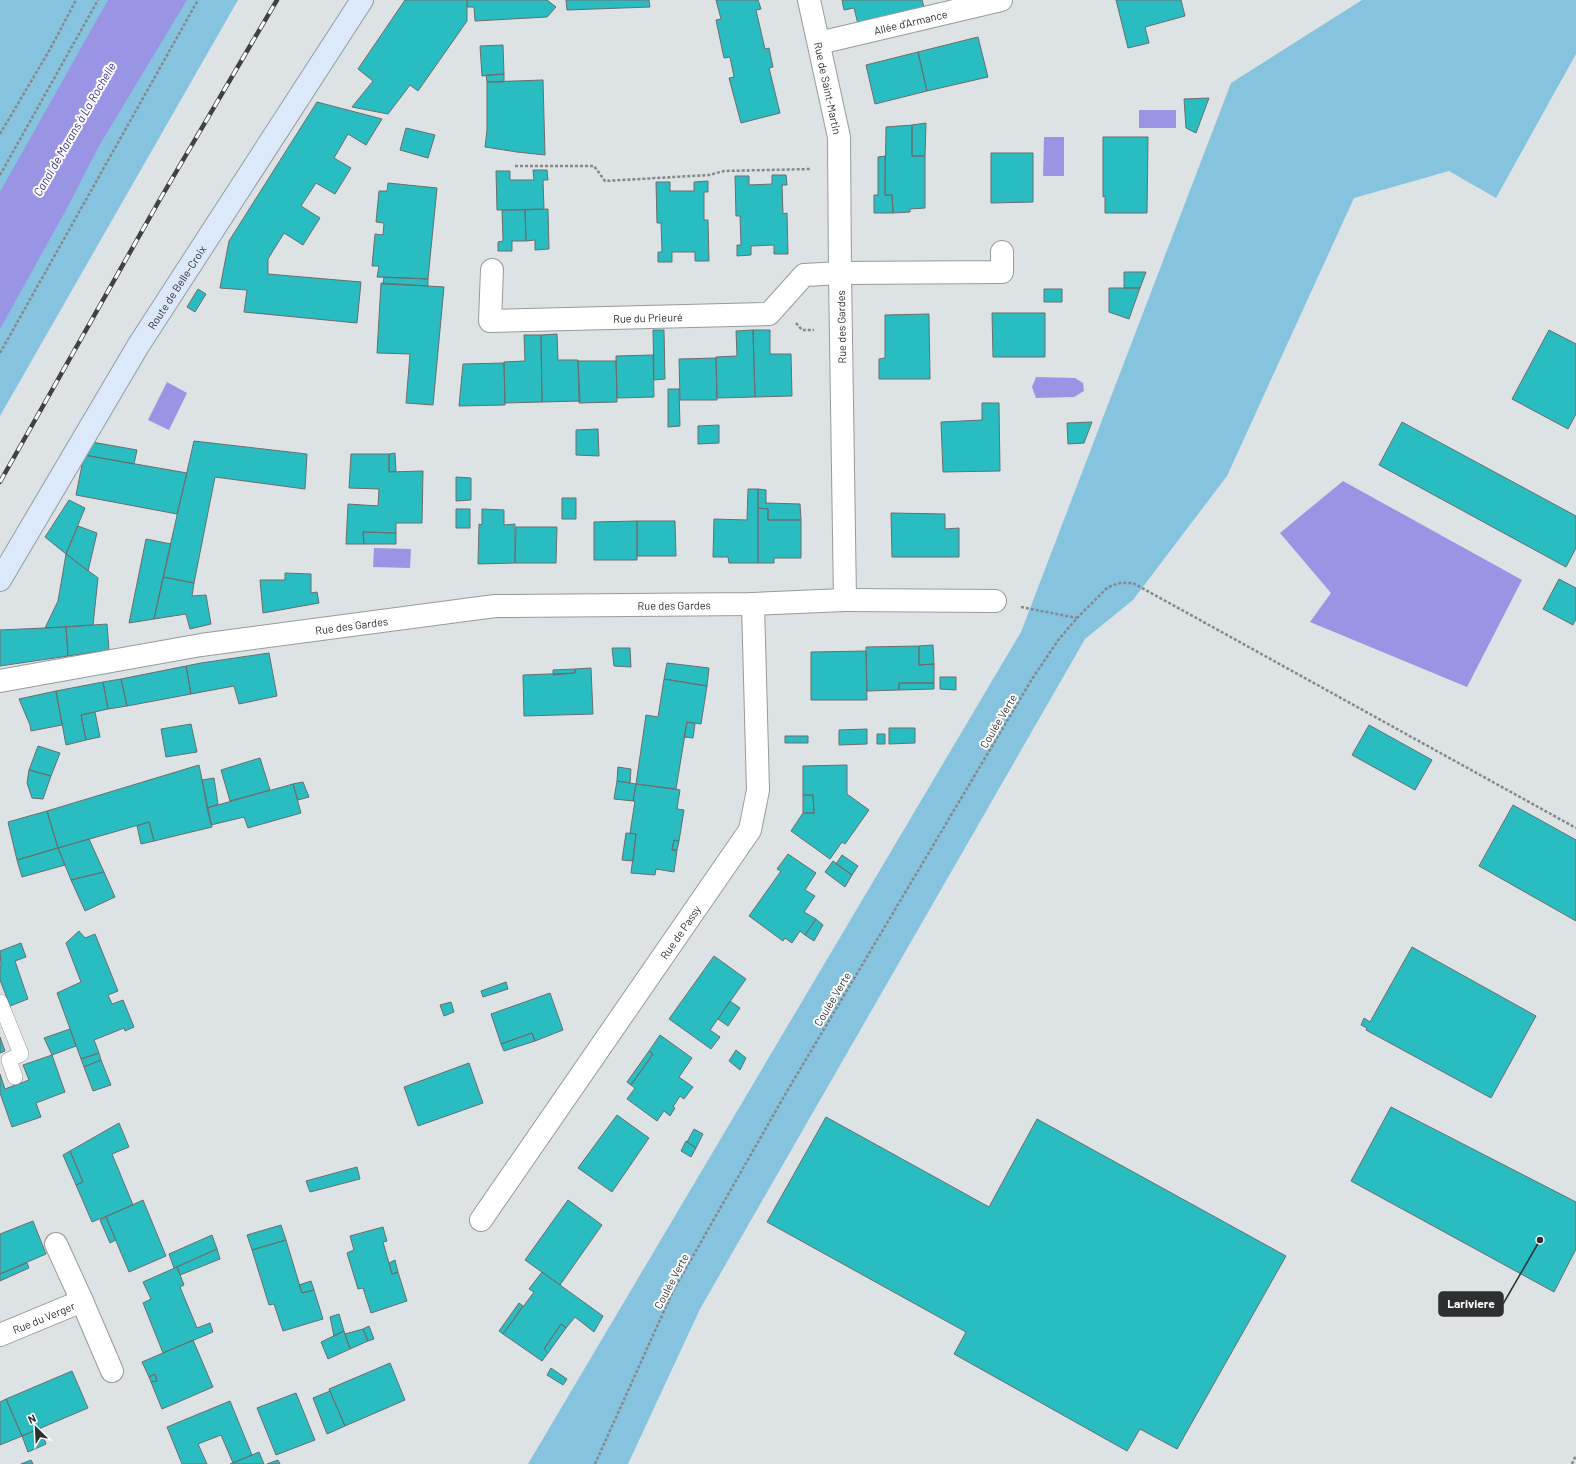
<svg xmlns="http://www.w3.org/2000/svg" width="1576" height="1464" viewBox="0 0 1576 1464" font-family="Barlow,sans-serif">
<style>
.green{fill:#86c3df}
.water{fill:#9a94e5}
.building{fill:#29bcc1;stroke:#6a6e6e}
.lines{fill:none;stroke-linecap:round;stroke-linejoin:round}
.lane-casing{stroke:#979b9d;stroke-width:16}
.street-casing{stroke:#979b9d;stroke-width:24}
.secondary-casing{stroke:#979b9d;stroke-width:24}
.path{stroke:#85888a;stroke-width:2.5;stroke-dasharray:3 2;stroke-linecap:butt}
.lane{stroke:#fff;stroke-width:15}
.street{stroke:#fff;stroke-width:22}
.secondary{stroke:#dce9fb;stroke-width:22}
.rail-casing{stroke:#3f4142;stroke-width:4.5}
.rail{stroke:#fff;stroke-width:3;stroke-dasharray:9;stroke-linecap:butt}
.labels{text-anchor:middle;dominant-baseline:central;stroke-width:4;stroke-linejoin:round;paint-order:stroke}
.street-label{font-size:11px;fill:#2d2f30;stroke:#fff}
.water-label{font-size:12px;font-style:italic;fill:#402f8b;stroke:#fff}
.leader{fill:none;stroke:#2d2f30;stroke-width:1.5}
.callout-dot{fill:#2d2f30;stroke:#fff;stroke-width:1.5}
.callout{fill:#2d2f30;stroke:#2d2f30;stroke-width:1.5}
.callout-label{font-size:12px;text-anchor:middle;font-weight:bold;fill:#fff}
</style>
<rect width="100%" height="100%" fill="#dde2e4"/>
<path class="green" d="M0,0h238l-238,416z
M1362,0h214v54l-80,144 -47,-27 -95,27 -127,278 -94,124 -48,39 -385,670 -72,155h-100l493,-832 210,-549z"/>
<path class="water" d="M108,0h79l-88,146 -33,64 -66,119v-137z
M1139,110h37v18h-37z
M1044,137h20v39h-21z
M1036,377l39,1 8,5 1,8 -10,6 -38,1 -4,-11z
M167,382l20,11 -18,37 -21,-10z
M1343,481l179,99 -55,107 -157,-65 21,-29 -51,-60z
M374,548l37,1 -1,19 -37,-1z"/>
<path class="building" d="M405,0h62v21l-49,70 -8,-6 -22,29 -36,-7 21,-26 -15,-12z
M467,0h80l9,7 -9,10 -72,4 -1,-14h-7z
M566,0h83l1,7 -83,3z
M716,0h42l3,9 -5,1 9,39 4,-1 4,19 -4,1 11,45 -39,10 -12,-45 5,-1 -4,-20 -6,1 -8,-38 5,-1z
M842,0h80l2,7 -66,17 -4,-16 -10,2z
M1116,0h65l4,16 -40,11 4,16 -21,5z
M978,37l10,40 -61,14 -9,-39z
M503,45l1,29 -22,2 -2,-30z
M918,52l9,39 -52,13 -9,-39z
M504,74v8h-17l-1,-7z
M543,80l2,75 -28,-3 -32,-5 2,-17v-48z
M1209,98l-13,35 -10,-5 -2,-29z
M317,102l65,17 -16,26 -18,-11 -14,24 17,10 -16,26 -19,-11 -15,23 19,12 -17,27 -19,-12 -16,26v15l93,8 -4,41 -113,-11 3,-22 -27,-2 9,-47z
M926,123l-1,33h-13v-31z
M912,125v31h13v52l-15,1v3l-17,1 -1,-18h-7l1,-68z
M406,128l29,7 -7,23 -28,-8z
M1103,137h45l-1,76h-42v-17l-2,1z
M991,153h42v49l-42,1z
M885,156v39h7l1,18h-19v-18h4v-38z
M533,170h14l1,10h-5l1,29 -47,1 -1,-39h14v9h24z
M772,175h14l1,10h-5l1,29 4,-1 1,41h-14v-9l-23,1v9l-14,1v-11h4l-1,-29h-4l-1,-40h14v9l23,-1z
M708,181v11h-4v28h4l1,41h-14v-9h-23v10h-14v-10h4l-1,-29h-4l-1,-41h14v9h24v-9z
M388,183l49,5 -9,91 -51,-2 2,-11h-7l3,-32 8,1 1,-12 -8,-1 3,-31h8z
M548,209l1,40 -14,1v-10l-9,1 -1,-31z
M502,210h23l1,31h-14v10h-14v-9l5,-1z
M1124,272h22l-6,16h-16z
M384,277l44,2v7l-45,-2z
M381,283l63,4 -11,118 -27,-2 4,-49 -33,-1z
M1109,288h31l-11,31 -20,-7z
M198,289l8,5 -11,18 -8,-5z
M1044,289h18v13h-18z
M992,313h53v44h-52z
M929,314l1,65h-51v-20l6,-1v-43z
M653,330h11l1,49 -11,1z
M753,330l2,67 -38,1 -1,-41 21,-1 -1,-25z
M753,330h17v24h21l1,42 -37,1z
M1549,330l27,14v70l-8,15 -56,-30z
M557,334l1,26h20l2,41 -38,1 -1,-67z
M524,335h17l1,67 -37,1 -1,-41 21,-1z
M653,355l1,42 -37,1 -1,-42z
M716,358l1,42h-37l-1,-41z
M578,361h38l1,41 -38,1z
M504,363l1,42 -46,1 4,-42z
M668,389h11l1,37 -12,1z
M982,403h17l1,68 -57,1 -2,-50 41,-2z
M1092,422l-8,21 -16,1 -1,-21z
M1402,422l174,94v32l-10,19 -187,-102z
M719,425v18l-21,1v-18z
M598,429l1,27 -23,-1v-25z
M194,441l113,13 -2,35 -90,-12 -21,106 -31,-6z
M92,442l45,8 -3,14 -50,-9z
M395,453l1,18 -7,1v-18z
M351,454h38v18l34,-1 -1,52h-26v10l-33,-1 1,12h-18l2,-40 30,2 1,-17 -30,-1z
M84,455l103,18 -10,41 -101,-19z
M456,477l15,1v22l-15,1z
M748,489h10v74h-29l-1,-6h-15l1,-38 33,1z
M758,489l8,1v13l34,1 1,16h-33v-11l-10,-1z
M562,498h14v21h-14z
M69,500l16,8 -19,46 -21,-17z
M758,508l10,1v11h33v38h-27v5h-16z
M456,509h14v19h-14z
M482,509l22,1v15l11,-1v39l-37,1 1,-40 3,1z
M891,513l54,1v15l14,-1v29h-67z
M637,521h38l1,35h-39z
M637,521v39h-43v-38z
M78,526l19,7 -9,38 -22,-17z
M516,527h41l-1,36h-41z
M363,532l33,1v11h-32z
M146,539l25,5 -17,75 -25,4z
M66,554l32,24 -5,47 -48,3 13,-27z
M285,573l26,1v19l6,-1 2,11 -56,10 -3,-33h25z
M163,577l31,6 -2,13 14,-1 5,29 -21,5 -4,-15 -32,5z
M1559,579l17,9v31l-3,6 -30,-16z
M107,624l2,26 -41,6 -2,-29z
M66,627l2,29 -68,10v-36z
M933,645l1,19 -15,1v-19z
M919,646v19l15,-1v19h-35v7l-32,1 -1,-44z
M612,648h18l1,19 -17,-1z
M866,651l1,49h-56v-48z
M269,653l8,43 -38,8 -5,-18 -43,8 -5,-28 15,-3z
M667,663l42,5 -2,18 -43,-7z
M186,666l5,28 -64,12 -6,-27z
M591,668l2,46 -69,2 -1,-41 52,-2v-4z
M575,669v4l-22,2v-5z
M940,677h16v13l-16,-1z
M121,679l6,27 -19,3 -5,-27z
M664,679l43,7 -6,38 -14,-2 -11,67 -40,-5 10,-69 12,2z
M103,682l5,27 -27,6 5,25 -20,5 -10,-54z
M899,683h35v6l-35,1z
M56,691l6,34 -31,6 -1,-6 -11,-26z
M95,712l5,25 -14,3 -5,-25z
M687,722l8,2 -2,14 -9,-1z
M191,724l6,28 -31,5 -5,-28z
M1369,725l63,35 -17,30 -63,-35z
M889,728h26v15l-26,1z
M867,729v15l-28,1v-15z
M877,734h8v10h-8z
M785,736h23v7h-23z
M38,746l22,7 -9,23 -22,-6z
M260,758l10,32 -40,11 -9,-31z
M199,765l13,62 -58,14 -5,-19 -91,26 -11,-37z
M847,765v29l22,16 -24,34 -3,-2 -12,17 -39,-28 12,-18h11l-1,-18h-10v-29z
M618,767l13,2 -1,14 -13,-2z
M29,770l22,6 -8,23 -11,-1 -5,-15z
M214,778l4,26 -11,4 -5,-28z
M617,781l19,3 -3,17 -19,-2z
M303,782l6,15 -11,3 -5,-16z
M293,784l8,29 -53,15 -4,-11 -33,8 -4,-17z
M636,784l44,6 -3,19 7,1 -5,31 -5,-1 -2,10h5l-3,22 -18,-3 -1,6 -24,-2 5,-39 -6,-1 5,-32h-2z
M803,795h10l1,18h-11z
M1513,805l63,35v81l-97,-55z
M47,811l11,37 -41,12 -9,-38z
M149,822l5,19 -13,3 -4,-18z
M626,833l10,1 -3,27 -11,-1z
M89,839l15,33 -33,8 -13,-32z
M674,840l5,1 -2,9h-5z
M58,848l7,17 -43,12 -5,-17z
M788,854l28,19 -11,17 10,6 -11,16 12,7 -11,16 -5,-4 -8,12 -7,-5 -2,3 -34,-25 32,-45 -4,-2z
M842,855l16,11 -6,9 -16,-11z
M833,861l19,14 -7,12 -20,-15z
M104,872l11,25 -30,14 -14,-31z
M816,919l7,6 -9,16 -9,-6z
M79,931l6,7 10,-4 23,57 -10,4 4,9 11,-4 11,27 -9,4 -1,-3 -30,12 5,13 -18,6 -24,-66 24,-11 -15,-39z
M21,943l5,14 -11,4 13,38 -18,7 -10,-26v-14h1l-1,-15z
M1412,947l124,69 -45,82 -125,-68 1,-2 -6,-3 3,-7 6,4z
M714,956l32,23 -36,51 10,7 -9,12 -42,-30z
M506,982l2,7 -25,8 -2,-6z
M550,993l13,37 -28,11 -3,-8 -31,11 -10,-30z
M730,1001l10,7 -12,18 -10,-7z
M451,1002l3,10 -10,4 -4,-11z
M70,1029l6,17 -24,9 -8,-17z
M532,1033l3,8 -31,10 -3,-7z
M660,1035l32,23 -13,19 14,10 -9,12 -4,-3 -7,11 2,1 -5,8 -6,-5 -7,10 -30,-22 8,-11 -4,-3 22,-31 -4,-3z
M0,1037l5,14 -5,2z
M736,1050l10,8 -6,12 -11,-9z
M649,1051l4,3 -22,31 -4,-3z
M99,1053l2,7 -17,7 -3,-8z
M52,1055l13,37 -29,11 5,14 -29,10 -12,-34v-19l5,15 24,-9 -6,-15z
M101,1060l10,25 -18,6 -9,-24z
M469,1063l14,40 -65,23 -14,-39z
M1391,1107l185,95v47l-22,43 -203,-111z
M617,1115l32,23 -37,54 -34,-24z
M826,1117l163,90 48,-88 249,137 -109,193 -37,-20 -13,22 -173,-97 12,-22 -199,-110z
M119,1123l10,24 -17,7 21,51 -41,17 -16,-37 7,-3 -13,-31z
M694,1129l9,5 -7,14 -9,-6z
M686,1141l10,7 -5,9 -10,-6z
M70,1151l13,31 -7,3 -13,-30z
M357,1167l3,12 -50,13 -4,-11z
M143,1200l23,56 -37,16 -23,-55z
M568,1200l34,25 -42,60 -35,-25z
M106,1217l10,23 -6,3 -10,-23z
M33,1221l13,33 -46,20v-40z
M281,1225l5,15 -34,10 -5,-15z
M383,1227l4,14 -4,1 9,32 6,-2 9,29 -36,12 -8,-25 -5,1 -11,-36 7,-3 -4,-14z
M212,1235l5,14 -43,19 -5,-14z
M286,1240l16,53 12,-3 9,29 -40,12 -9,-27 -5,1 -17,-55z
M217,1249l3,10 -40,16 -3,-8z
M395,1260l3,12 -6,2 -3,-11z
M27,1263l2,5 -29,13v-7z
M177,1267l7,18 -4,2 17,41 13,-5 3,9 -50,21 -20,-50 8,-4 -8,-17z
M542,1272l61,44 -9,16 -19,-15 -9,11 -5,-4 -17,25 4,4 -6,8 -39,-27 31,-42 -5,-3z
M311,1281l3,9 -12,3 -3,-8z
M519,1303l4,3 -20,28 -4,-3z
M339,1314l5,17 -10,5 -4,-19z
M561,1324l5,4 -18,25 -4,-4z
M369,1326l5,13 -6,2 -5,-12z
M363,1329l5,12 -18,8 -5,-15z
M344,1331l6,18 -22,10 -7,-17z
M193,1340l20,47 -51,22 -11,-27 6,-1 -2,-7 -6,3 -7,-15z
M390,1363l15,37 -60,26 -16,-37z
M551,1368l16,11 -4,6 -16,-10z
M72,1371l16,37 -66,28 -16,-37z
M155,1374l2,7 -6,1 -2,-5z
M330,1391l15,35 -18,8 -14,-36z
M296,1393l19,47 -39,15 -19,-47z
M6,1399l16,37 -22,9v-43z
M230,1401l22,54 -19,8 -12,-28 -23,9 9,20h-25l-15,-37z
M40,1428l6,16 -18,8 -6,-16z
M259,1452l5,12h-34l22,-9z
M31,1460l2,4h-12z
M278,1460l2,4h-13z"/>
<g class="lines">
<defs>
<path id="lane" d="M0,1002l21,52 -12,6 6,17"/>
<g id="street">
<path id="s1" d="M819,43l182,-43"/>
<path id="s2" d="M492,270l-2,51 279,-7 35,-39 36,-2 -1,-136 -30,-137"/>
<path d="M845,600l150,1"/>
<path id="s3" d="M0,681l201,-36 294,-39 258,-2 92,-4 -5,-327 162,-1v-20"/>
<path id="s4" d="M481,1220l269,-390 8,-40 -5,-186"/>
<path d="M56,1244l26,57"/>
<path id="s5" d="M0,1335l82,-34 30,70"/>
</g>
<g id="secondary">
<path id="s6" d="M0,580l138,-234 224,-346"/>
</g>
</defs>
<use href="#lane" class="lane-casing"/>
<use href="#street" class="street-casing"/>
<use href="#secondary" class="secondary-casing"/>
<path class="path" d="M0,134l49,-83 27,-51
M515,166h79l11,15 104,-6 15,-4 87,-2
M0,175l98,-175
M796,323l6,7h12
M0,353l198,-353
M1021,607l56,11
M595,1464l78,-173 113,-198 246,-414 27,-40 18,-21 31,-31 12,-4h13l443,245
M1572,1464l4,-9"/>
<use href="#lane" class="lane"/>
<use href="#street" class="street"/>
<use href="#secondary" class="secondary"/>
<defs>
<path id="rail" d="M0,482l159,-281 118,-201"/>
</defs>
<use href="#rail" class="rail-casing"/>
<use href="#rail" class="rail"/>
</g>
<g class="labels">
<g class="street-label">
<text stroke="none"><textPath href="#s1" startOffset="94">Allée d'Armance</textPath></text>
<text transform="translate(828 88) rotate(78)">Rue de Saint-Martin</text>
<text stroke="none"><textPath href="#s6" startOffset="342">Route de Belle-Croix</textPath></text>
<text stroke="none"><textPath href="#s2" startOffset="209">Rue du Prieuré</textPath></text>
<text transform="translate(841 327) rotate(-91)">Rue des Gardes</text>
<text stroke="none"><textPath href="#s3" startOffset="680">Rue des Gardes</textPath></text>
<text stroke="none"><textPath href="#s3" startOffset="356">Rue des Gardes</textPath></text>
<text transform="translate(998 721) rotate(-59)">Coulée Verte</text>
<text stroke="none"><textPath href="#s4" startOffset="350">Rue de Passy</textPath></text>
<text transform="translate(832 999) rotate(-59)">Coulée Verte</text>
<text transform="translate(671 1281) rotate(-62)">Coulée Verte</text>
<text stroke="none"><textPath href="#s5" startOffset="47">Rue du Verger</textPath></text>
</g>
<g class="water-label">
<text transform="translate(74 129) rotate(-60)">Canal de Marans à La Rochelle</text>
</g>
</g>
<path class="leader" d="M1540 1240L1503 1304"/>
<circle class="callout-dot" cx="1540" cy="1240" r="4"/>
<rect class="callout" x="1439" y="1292" width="64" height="24" rx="4"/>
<g class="callout-label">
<text x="1471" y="1308">Lariviere</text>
</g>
<g transform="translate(36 1428) rotate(336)" stroke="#ffffff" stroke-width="3" paint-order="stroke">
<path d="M0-3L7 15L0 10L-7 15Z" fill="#2d2f30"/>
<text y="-6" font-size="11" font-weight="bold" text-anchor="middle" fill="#2d2f30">N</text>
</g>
</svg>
